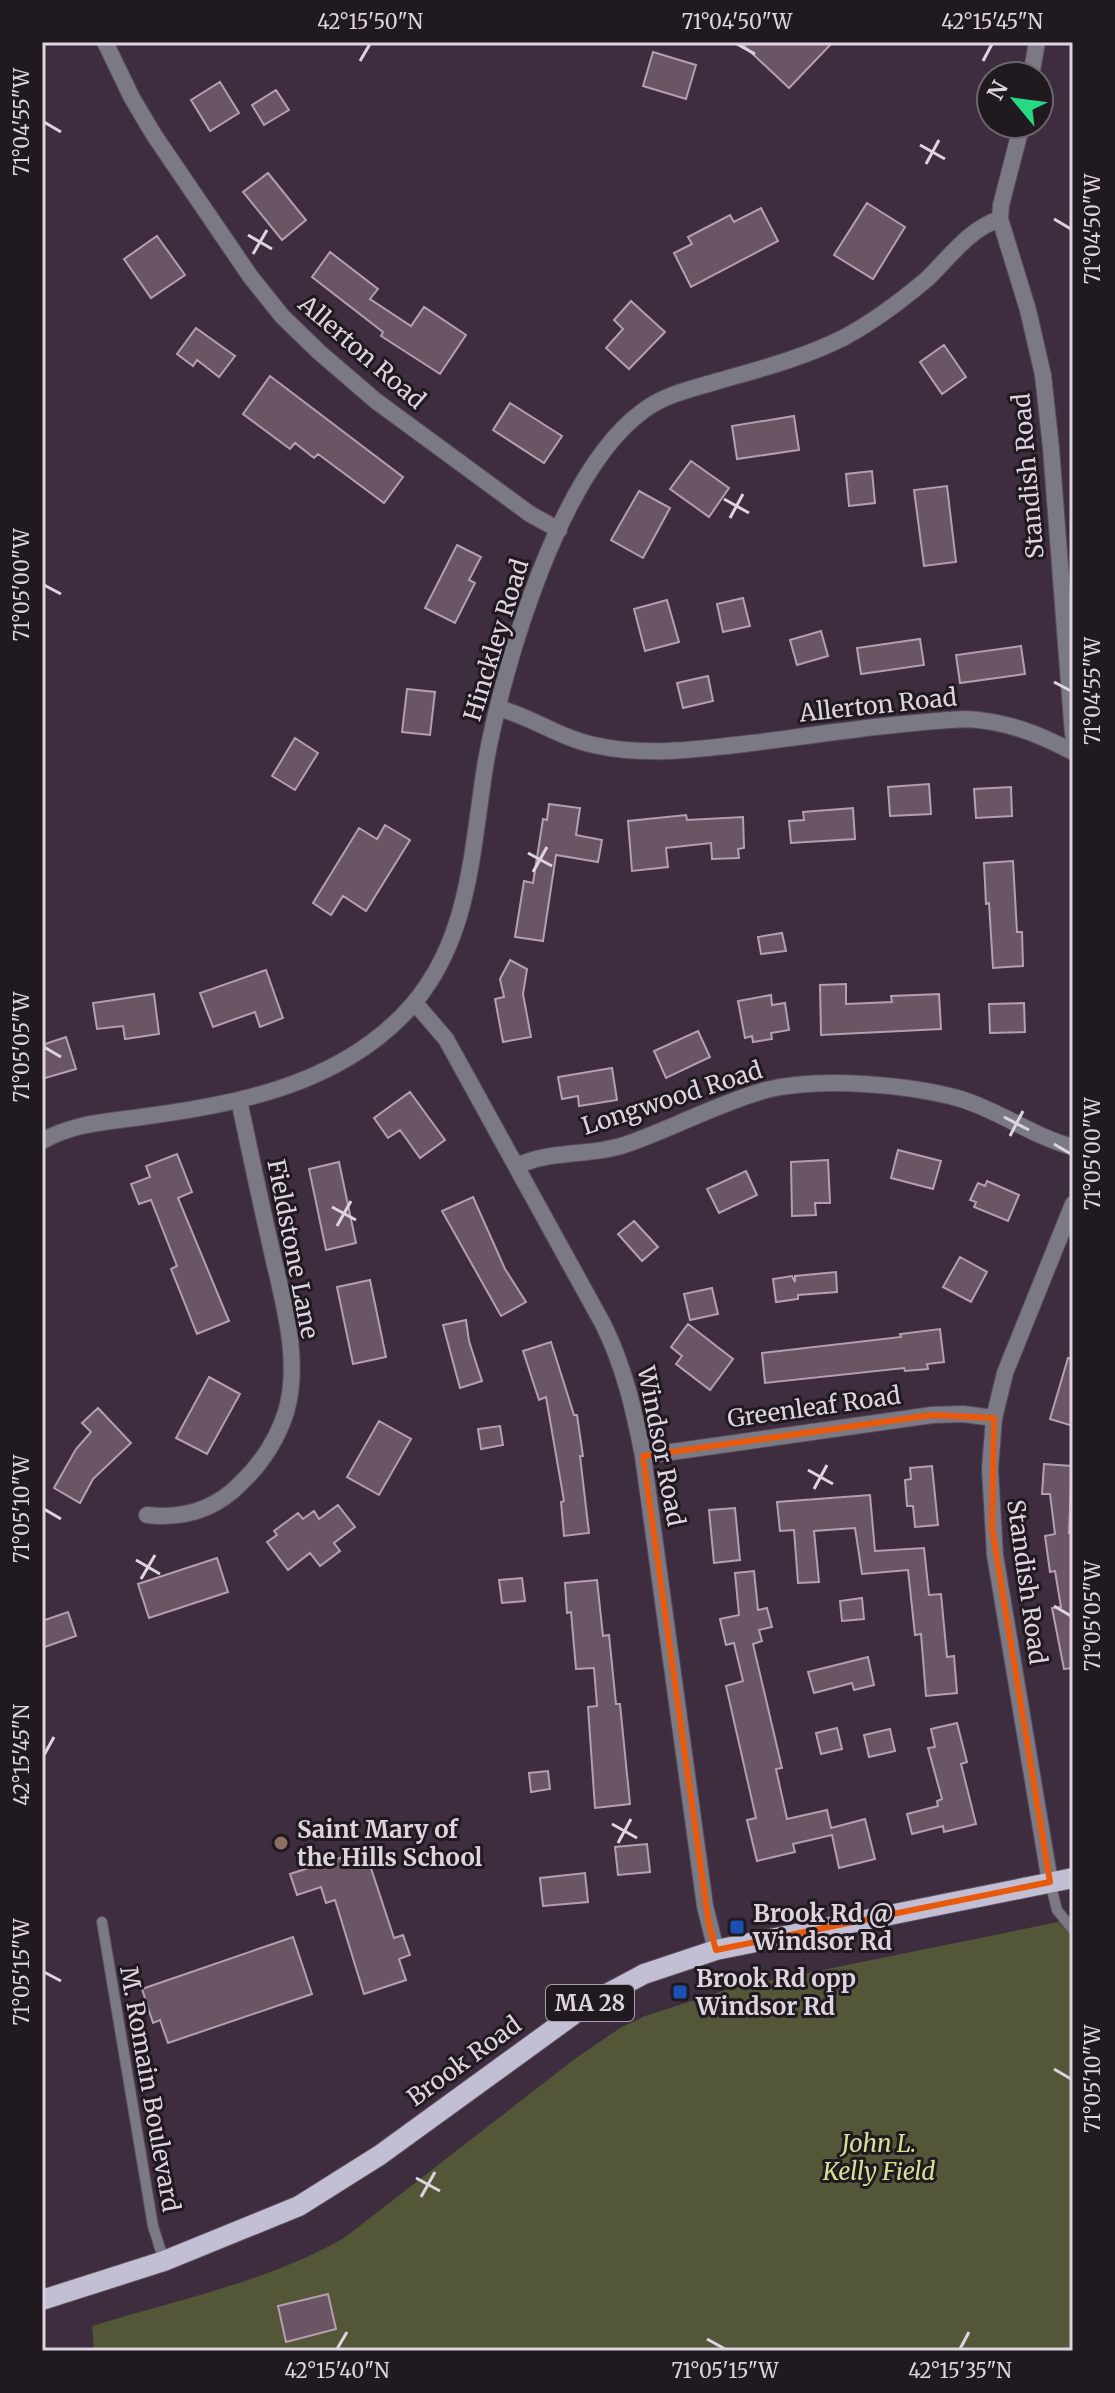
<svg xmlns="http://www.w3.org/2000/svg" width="1115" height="2393" viewBox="0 0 1115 2393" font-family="Merriweather,serif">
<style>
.green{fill:#535637}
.building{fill:#6a5565;stroke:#b59eb0;stroke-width:2}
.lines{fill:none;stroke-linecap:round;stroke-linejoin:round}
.service-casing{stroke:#5a4b5c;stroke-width:12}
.minor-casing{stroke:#5a4b5c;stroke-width:18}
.primary-casing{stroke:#5a4b5c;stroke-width:22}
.service{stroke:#7b7984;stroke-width:10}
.minor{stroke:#7b7984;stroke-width:16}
.primary{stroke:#c2bed4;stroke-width:20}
.marked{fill:none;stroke:#e8590c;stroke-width:6;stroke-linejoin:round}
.ticks{fill:none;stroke:#ded4df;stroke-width:3}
.education-dot{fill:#8d6e63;stroke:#201920;stroke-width:3}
.transit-dot{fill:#1a4fb4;stroke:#201920;stroke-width:3}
.labels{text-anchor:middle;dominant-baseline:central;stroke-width:6;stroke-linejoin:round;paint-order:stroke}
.shield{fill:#201920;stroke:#a59ca6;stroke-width:2}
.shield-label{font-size:22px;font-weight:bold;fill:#ded4df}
.street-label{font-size:24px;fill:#ded4df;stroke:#201920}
.poi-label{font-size:24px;font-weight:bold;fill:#ded4df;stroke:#201920;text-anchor:start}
.park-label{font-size:24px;font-style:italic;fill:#d8df96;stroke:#201920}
.neatline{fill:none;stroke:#ded4df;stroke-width:3}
.ticks-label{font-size:20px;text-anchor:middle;fill:#ded4df}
</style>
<rect width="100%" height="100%" fill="#3d2d3f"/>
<path class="green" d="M1073,1919v432h-979l-2,-25c84,-26 175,-44 252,-88l232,-180 44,-30 25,-12 84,-27z"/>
<path class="building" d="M740,42h93l-44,46z
M653,52l43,13 -10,34 -43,-13z
M220,82l19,31 -29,18 -19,-31z
M276,90l13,20 -25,15 -12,-20z
M268,173l38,47 -24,20 -39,-48z
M867,203l38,24 -32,52 -39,-24z
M761,208l17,33 -87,46 -17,-34 18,-9 -4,-7 42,-22 4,7z
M157,236l28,39 -34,23 -27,-39z
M330,252l48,37 -8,10 41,27 13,-19 42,28 -26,39 -59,-38 2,-4 -71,-55z
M631,301l34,31 -36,37 -23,-21 17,-19 -9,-9z
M196,328l39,28 -16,21 -22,-17 -4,6 -16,-12z
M944,345l22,32 -24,17 -22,-32z
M270,376l133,101 -19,26 -66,-49 -4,4 -19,-15 -5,6 -47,-35z
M510,403l52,33 -18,27 -51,-33z
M794,416l5,34 -62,9 -5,-33z
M691,461l38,27 -20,29 -39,-28z
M872,471l3,32 -26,3 -3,-32z
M947,486l9,76 -32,4 -10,-76z
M639,491l31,17 -27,50 -32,-18z
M457,545l24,12 -12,23 6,3 -20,40 -30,-15z
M743,598l7,28 -27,6 -6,-28z
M667,600l12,42 -34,9 -11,-42z
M821,631l7,25 -31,9 -7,-25z
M920,639l4,26 -63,9 -4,-26z
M1021,646l4,28 -65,9 -4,-28z
M708,676l5,25 -30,7 -6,-25z
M407,689l28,3 -5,43 -28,-3z
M295,738l23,15 -23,37 -23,-14z
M929,784l2,30 -41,2 -2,-29z
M1011,787l1,29 -36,2 -2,-29z
M549,804l31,4 -4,27 26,5 -4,22 -42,-7 -13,86 -28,-4 9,-56 9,2 10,-64 4,1z
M853,808l2,31 -64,4 -2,-22 15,-1 -1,-8z
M686,815l1,5 56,-3 1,31 -6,1 1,9 -27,1 -1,-16 -45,5 2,19 -36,4 -4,-50z
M385,825l25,15 -44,71 -23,-15 -12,19 -18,-12 46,-75 18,11z
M1013,861l4,71h5l1,34 -30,2 -4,-65 -3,1 -2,-41z
M782,933l4,18 -25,3 -3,-17z
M510,960l17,9 -4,25 8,43 -28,5 -8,-43 9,-2 -4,-18z
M266,970l17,48 -23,9 -5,-15 -42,15 -13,-34z
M846,984v20l46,-2 -1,-6 48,-2 2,35 -120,6 -1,-50z
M154,994l5,40 -34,5 -2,-13 -26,3 -4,-26z
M771,995l1,10 13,-2 4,27 -18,3 1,6 -19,3 -1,-6 -7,2 -7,-37z
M1024,1003l1,29 -35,1 -1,-29z
M698,1031l12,26 -44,21 -12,-27z
M66,1037l10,32 -34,10v-34z
M612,1068l5,32 -38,6 -1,-10 -16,3 -4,-22z
M410,1092l35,48 -25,18 -20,-28 -12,8 -14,-20z
M898,1150l43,11 -8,28 -42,-11z
M177,1154l15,38 -14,6 51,123 -32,13 -26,-65 6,-3 -26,-66 -12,4 -8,-20 19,-7 -4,-11z
M828,1160l2,43h-15l1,12 -24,1 -1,-54z
M339,1162l17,81 -30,7 -17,-81z
M746,1171l11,24 -38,18 -12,-24z
M987,1181l32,14 -11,26 -34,-14 2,-5 -6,-2 8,-17 7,3z
M473,1197l32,72 21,33 -25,14 -59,-105z
M634,1221l24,26 -16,14 -24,-27z
M960,1257l27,15 -16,30 -28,-15z
M836,1272l1,20 -39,3v4l-22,3 -3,-23 19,-3 3,6v-6z
M370,1280l16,77 -33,7 -16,-77z
M712,1288l6,26 -28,6 -6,-26z
M466,1320l3,21 13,40 -22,7 -17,-63z
M688,1324l45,35 -23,31 -34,-26 6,-8 -11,-9z
M940,1329l4,33 -17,2 1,5 -23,2 -1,-3 -139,15 -3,-30 139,-16 -1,-3z
M551,1342l23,73h3l6,41h-3l9,77 -25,3 -3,-34 3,-1 -18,-104 -7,3 -16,-49z
M1068,1358l5,1v67l-23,-7z
M209,1377l31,17 -33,60 -31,-16z
M98,1408l33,35 -38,36 -13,24 -26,-15 22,-39 15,-17 -9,-9z
M379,1421l32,18 -32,56 -32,-18z
M500,1426l3,19 -22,4 -3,-20z
M1044,1464l28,2 -3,67 4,-1v136l-9,1 -12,-61 9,-1 -6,-36 -5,1 -5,-36 10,-2 -5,-40h-8z
M932,1466l6,59 -23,2 -2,-21h-6l-2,-26 6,-1 -1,-11z
M870,1495l5,56 49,-3 5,47 12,-1 6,63 7,-1 3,37 -31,3 -5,-62 -6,1 -7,-65 -46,4 -7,-46 -41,3 5,51 -21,1 -4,-53 -14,1 -3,-29z
M338,1505l17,22 -21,16 6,8 -20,15 -10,-13 -22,17 -21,-28 10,-7 -3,-4 24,-18 5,6 11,-8 5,8z
M735,1508l5,52 -26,3 -5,-53z
M217,1558l11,34 -79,26 -11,-34z
M754,1571l4,39 9,-2 5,19 -13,3 3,11 -9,3 29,124 -6,1 11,50 40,-9 4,18 34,-9 10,40 -36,9 -7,-33 -39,9 2,8 -38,9 -10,-41 9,-2 -30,-132 17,-5 -9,-38 -8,2 -6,-26 19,-4 -4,-42z
M522,1578l3,23 -23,2 -3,-23z
M597,1580l6,56 6,-1 7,69h4l10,100 -35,4 -7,-101 9,-1 -3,-38 -18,1 -5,-57 -4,1 -2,-30z
M862,1598l2,21 -22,2 -2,-20z
M68,1612l8,24 -34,12v-27z
M868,1657l6,28 -20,5 -2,-7 -38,10 -6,-21z
M957,1723l10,39 -6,2 15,60 -32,8 -1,-6 -31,8 -5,-20 31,-8 -1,-5 5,-2 -14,-51 7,-1 -4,-18z
M837,1728l5,21 -21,5 -5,-21z
M890,1729l5,22 -26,6 -5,-22z
M548,1771l2,18 -19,3 -2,-19z
M647,1844l3,28 -32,3 -3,-28z
M365,1850l29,88 9,-3 7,20 -11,4 7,21 -42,14 -29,-94 -9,3 -5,-16 -24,8 -7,-21z
M585,1873l3,29 -45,4 -3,-28z
M293,1937l19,57 -144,49 -8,-23 -7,3 -11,-34z
M328,2294l8,35 -50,13 -8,-36z"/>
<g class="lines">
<defs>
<path id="service" d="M1050,1882l7,28 16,20
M102,1922l51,304 11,35"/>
<path id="minor" d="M105,42l27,56 22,37 96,141 32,40 37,36 57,49 154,113 29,16
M1031,76l6,-34
M1022,124l-21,81 -1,14 28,91 15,65 8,73 22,287
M498,708c34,9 62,30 96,37 52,12 107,4 158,-2 71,-9 142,-20 213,-24 41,2 72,14 108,33
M415,1003l31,36 157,285c21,42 31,86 40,132l62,450 11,44
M42,1141c33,-18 63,-19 99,-24 95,-13 193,-31 262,-102 68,-69 68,-164 83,-254 18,-98 74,-290 157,-350 22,-17 49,-22 75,-30 42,-12 85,-23 125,-43 30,-16 58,-37 84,-59 22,-21 43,-51 73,-60
M517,1166c35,-17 76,-9 113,-23 45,-16 89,-40 136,-53 54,-13 142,-6 195,9 39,12 73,38 112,48
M643,1456l289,-41 31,-1 31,4
M147,1515c36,4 68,-5 94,-32 21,-20 36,-43 45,-71 16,-54 -5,-117 -16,-169 -11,-48 -21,-96 -31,-143
M1050,1882l-55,-327 -5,-86 4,-51 11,-45 68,-169"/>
<path id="primary" d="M42,2300l122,-39 135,-55 81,-51 208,-151 56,-30 72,-24 357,-72"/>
</defs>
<use href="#service" class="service-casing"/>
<use href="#minor" class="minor-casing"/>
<use href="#primary" class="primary-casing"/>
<use href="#service" class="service"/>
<use href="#minor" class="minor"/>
<use href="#primary" class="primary"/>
</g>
<path class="marked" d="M932,1415l62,3 -2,110 58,354 -334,68 -7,-25 -66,-469z"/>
<path class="ticks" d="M737,44l18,10M360,61l10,-17M983,61l9,-17M44,122l17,10M920,145l25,14M926,164l13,-24M1054,219l17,10M248,235l24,14M253,254l14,-24M724,499l25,14M730,518l13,-24M44,585l17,9M1054,682l17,9M528,853l24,13M533,872l14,-25M44,1047l17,10M1004,1117l25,13M1010,1136l13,-25M1054,1144l17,10M332,1207l24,13M337,1226l14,-25M808,1470l25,14M814,1489l13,-24M44,1509l17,10M136,1560l24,14M141,1579l14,-24M1054,1606l17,10M44,1755l10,-18M612,1824l25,14M618,1843l13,-24M44,1972l17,9M1054,2069l17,10M416,2178l24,13M421,2197l14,-25M707,2339l18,10M337,2349l10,-17M960,2349l9,-17"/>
<circle class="education-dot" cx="281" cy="1843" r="8"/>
<g class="transit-dot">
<rect x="729" y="1919" width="16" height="16" rx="4"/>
<rect x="672" y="1984" width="16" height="16" rx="4"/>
</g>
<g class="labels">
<rect class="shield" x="546" y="1985" width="88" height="36" rx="6"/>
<g class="shield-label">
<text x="590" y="2003">MA 28</text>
</g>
<g class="street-label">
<text transform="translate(362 352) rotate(41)">Allerton Road</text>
<text transform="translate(1028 476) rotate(-95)">Standish Road</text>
<text transform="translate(496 640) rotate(-73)">Hinckley Road</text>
<text transform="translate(878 705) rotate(-6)">Allerton Road</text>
<text transform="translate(672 1098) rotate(-18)">Longwood Road</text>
<text transform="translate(293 1249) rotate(79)">Fieldstone Lane</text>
<text transform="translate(814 1407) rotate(-8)">Greenleaf Road</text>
<text transform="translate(661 1446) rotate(79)">Windsor Road</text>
<text transform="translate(1027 1582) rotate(82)">Standish Road</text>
<text transform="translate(464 2061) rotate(-36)">Brook Road</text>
<text transform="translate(150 2089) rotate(80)">M. Romain Boulevard</text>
</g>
<g class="poi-label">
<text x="297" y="1829">Saint Mary of<tspan x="297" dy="28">the Hills School</tspan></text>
<text x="753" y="1913">Brook Rd @<tspan x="753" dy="28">Windsor Rd</tspan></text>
<text x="696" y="1978">Brook Rd opp<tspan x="696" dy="28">Windsor Rd</tspan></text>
</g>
<g class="park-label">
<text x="879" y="2143">John L.<tspan x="879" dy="28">Kelly Field</tspan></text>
</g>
</g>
<rect width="1115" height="2393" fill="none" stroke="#201920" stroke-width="88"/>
<g transform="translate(1015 100) rotate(299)"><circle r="38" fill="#201920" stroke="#6c646c" stroke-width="2"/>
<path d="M0-6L14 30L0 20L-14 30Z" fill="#27d885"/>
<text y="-12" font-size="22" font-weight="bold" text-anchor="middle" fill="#ded4df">N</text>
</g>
<rect x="44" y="44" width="1027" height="2305" class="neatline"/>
<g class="ticks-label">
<text x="370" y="29">42°15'50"N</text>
<text x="737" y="29">71°04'50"W</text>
<text x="992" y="29">42°15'45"N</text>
<text transform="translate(22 122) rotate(-90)" y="7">71°04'55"W</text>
<text transform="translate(1093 229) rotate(-90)" y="7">71°04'50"W</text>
<text transform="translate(22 585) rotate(-90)" y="7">71°05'00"W</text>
<text transform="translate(1093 691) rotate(-90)" y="7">71°04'55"W</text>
<text transform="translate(22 1047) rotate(-90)" y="7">71°05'05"W</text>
<text transform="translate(1093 1154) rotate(-90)" y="7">71°05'00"W</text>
<text transform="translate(22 1509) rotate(-90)" y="7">71°05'10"W</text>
<text transform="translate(1093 1616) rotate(-90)" y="7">71°05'05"W</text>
<text transform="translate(22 1755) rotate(-90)" y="7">42°15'45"N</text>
<text transform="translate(22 1972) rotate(-90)" y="7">71°05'15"W</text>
<text transform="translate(1093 2079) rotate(-90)" y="7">71°05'10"W</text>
<text x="337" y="2378">42°15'40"N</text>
<text x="725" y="2378">71°05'15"W</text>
<text x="960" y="2378">42°15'35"N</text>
</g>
</svg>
